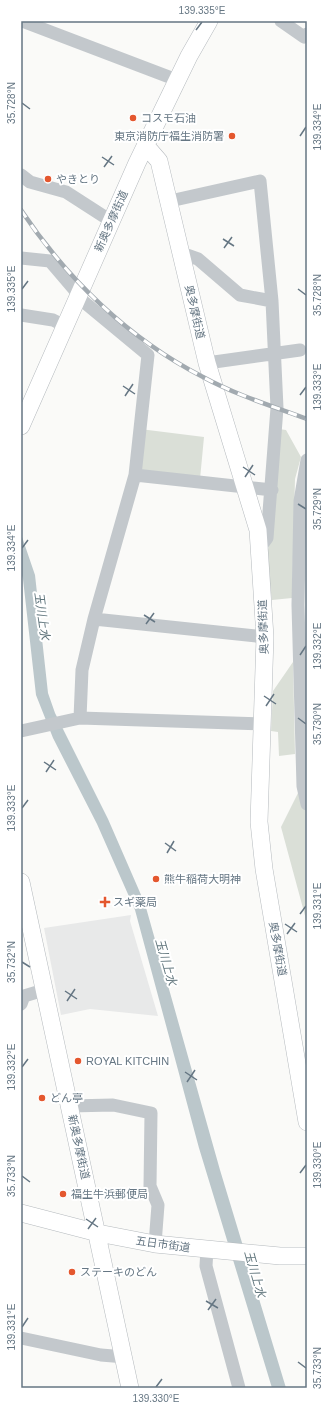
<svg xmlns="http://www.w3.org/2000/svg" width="328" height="1409" viewBox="0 0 328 1409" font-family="Arial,'Noto Sans JP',sans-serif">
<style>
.built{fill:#e8e9e9}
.green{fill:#dadfd7}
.water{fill:#bbc7cb}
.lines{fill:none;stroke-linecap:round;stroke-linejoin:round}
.major-casing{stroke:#b5babe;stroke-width:18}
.minor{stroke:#c3c8cc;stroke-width:13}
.major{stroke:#fff;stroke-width:17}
.rail-casing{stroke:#a2aab0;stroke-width:4.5}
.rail{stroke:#fff;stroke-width:3;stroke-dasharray:9;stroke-linecap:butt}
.ticks{fill:none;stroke:#657683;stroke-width:1.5}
.poi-dot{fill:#e4572e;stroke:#fff;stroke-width:1.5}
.labels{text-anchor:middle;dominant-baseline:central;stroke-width:4;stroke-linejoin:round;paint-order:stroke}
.poi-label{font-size:11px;fill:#657683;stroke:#fff;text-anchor:start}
.street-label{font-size:11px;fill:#657683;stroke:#fff}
.water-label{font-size:12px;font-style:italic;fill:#60757c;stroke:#fff}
.neatline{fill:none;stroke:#657683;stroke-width:1.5}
.ticks-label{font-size:10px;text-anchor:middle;fill:#657683}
</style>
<rect width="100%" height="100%" fill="#fafaf8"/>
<path class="built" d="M131,915l-1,6 28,95 -68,-7 -29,6 -17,-87z"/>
<path class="green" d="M140,429l64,8 -4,42 -59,-9z
M279,429l7,1 15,27 -6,22 -3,119 -20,2 -5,-38z
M293,662l2,92 -16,2 -1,-24 -7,-1 2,-40z
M300,789l7,16v118l-26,-96z"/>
<path class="water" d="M21,534l14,41 13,118 7,20 53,106 37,85 75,266 66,218h-14l-73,-240 -64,-238 -38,-86 -44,-86 -17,-43 -13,-116 -2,-7z"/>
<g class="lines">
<defs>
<path id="major" d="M146,146l13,15 48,202 51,167 7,107 -6,185 5,47 43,253
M21,426l116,-263 52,-107 20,-35
M21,882l109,506
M21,1213l77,20 57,11 125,12h27"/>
</defs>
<use href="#major" class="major-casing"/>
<path class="minor" d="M22,21l155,59
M281,21l23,16 3,-3
M21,175l9,7 36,10 45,29
M170,201l90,-20 12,120
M181,253l17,6 42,36 32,6 5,107 -10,130 -8,11
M21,258l29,3 29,34
M78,297l70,58 -13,120 -41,144 -12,51 -2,48
M21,315l32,5 12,6
M207,363l93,-13
M307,460l-7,41 -2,104 5,181 4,18
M135,475l137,15
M94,619l171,18
M21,731l59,-13 182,6
M21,1004l3,-8 20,-6
M70,1106l43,-1 38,8 -1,73 8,19 -3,39
M207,1249l-1,17 33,122
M21,1338l80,17 24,2"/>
<use href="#major" class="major"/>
<defs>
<path id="rail" d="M21,210c46,69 108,129 182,167 33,18 69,29 104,42"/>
</defs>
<use href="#rail" class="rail-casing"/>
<use href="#rail" class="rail"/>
</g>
<path class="ticks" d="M196,30l6,-8M22,103l8,6M300,136l6,-9M102,157l12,8M104,167l8,-11M223,239l11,7M224,248l8,-11M22,289l6,-8M298,289l8,6M123,386l12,8M300,395l6,-8M125,396l8,-12M243,467l12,8M245,477l8,-12M298,504l8,5M22,548l6,-8M144,615l11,7M146,624l8,-11M300,655l6,-9M264,696l12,8M266,706l8,-12M298,718l8,6M44,762l12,8M46,772l8,-12M22,808l6,-8M165,843l11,8M167,853l7,-12M300,914l6,-8M285,924l12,8M287,934l8,-11M22,962l8,5M65,991l12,8M67,1001l8,-12M22,1067l6,-8M185,1072l12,8M187,1082l8,-12M300,1173l6,-8M22,1176l8,6M86,1219l12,8M88,1229l8,-11M206,1301l12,7M208,1310l8,-11M22,1327l6,-9M298,1362l8,6M156,1387l6,-8"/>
<g class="poi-dot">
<circle cx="133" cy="118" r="4"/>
<circle cx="232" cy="136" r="4"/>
<circle cx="48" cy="179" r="4"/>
<circle cx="156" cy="879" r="4"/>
<path d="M103 896h4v4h4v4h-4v4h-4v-4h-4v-4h4z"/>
<circle cx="78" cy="1061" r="4"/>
<circle cx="42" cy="1098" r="4"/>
<circle cx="63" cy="1194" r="4"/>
<circle cx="72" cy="1272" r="4"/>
</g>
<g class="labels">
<g class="poi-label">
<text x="141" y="118">コスモ石油</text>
<text x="224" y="136" text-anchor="end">東京消防庁福生消防署</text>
<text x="56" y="179">やきとり</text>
<text x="164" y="879">熊牛稲荷大明神</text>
<text x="113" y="902">スギ薬局</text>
<text x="86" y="1061">ROYAL KITCHIN</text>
<text x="50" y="1098">どん亭</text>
<text x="71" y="1194">福生牛浜郵便局</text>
<text x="80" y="1272">ステーキのどん</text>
</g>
<g class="street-label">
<text transform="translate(111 221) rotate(-66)">新奥多摩街道</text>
<text transform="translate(195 312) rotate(77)">奥多摩街道</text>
<text transform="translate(263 627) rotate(-92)">奥多摩街道</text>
<text transform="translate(278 949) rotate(80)">奥多摩街道</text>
<text transform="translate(79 1147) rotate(78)">新奥多摩街道</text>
<text transform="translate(163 1244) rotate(8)">五日市街道</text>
</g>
<g class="water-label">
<text transform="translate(42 616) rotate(82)">玉川上水</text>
<text transform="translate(166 962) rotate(74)">玉川上水</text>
<text transform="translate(255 1274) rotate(74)">玉川上水</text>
</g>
</g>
<rect width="328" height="1409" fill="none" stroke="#ffffff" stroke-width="44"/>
<rect x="22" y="22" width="284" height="1365" class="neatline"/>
<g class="ticks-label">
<text x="202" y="14">139.335°E</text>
<text transform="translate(11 103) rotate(-90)" y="4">35.728°N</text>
<text transform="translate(317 127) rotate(-90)" y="4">139.334°E</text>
<text transform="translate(11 289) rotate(-90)" y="4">139.335°E</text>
<text transform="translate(317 295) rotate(-90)" y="4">35.728°N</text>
<text transform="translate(317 387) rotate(-90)" y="4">139.333°E</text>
<text transform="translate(317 509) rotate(-90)" y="4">35.729°N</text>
<text transform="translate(11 548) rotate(-90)" y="4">139.334°E</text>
<text transform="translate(317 646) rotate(-90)" y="4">139.332°E</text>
<text transform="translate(317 724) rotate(-90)" y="4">35.730°N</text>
<text transform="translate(11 808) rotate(-90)" y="4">139.333°E</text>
<text transform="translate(317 906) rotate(-90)" y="4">139.331°E</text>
<text transform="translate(11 962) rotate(-90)" y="4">35.732°N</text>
<text transform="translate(11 1067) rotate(-90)" y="4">139.332°E</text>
<text transform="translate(317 1165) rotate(-90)" y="4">139.330°E</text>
<text transform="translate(11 1176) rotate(-90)" y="4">35.733°N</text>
<text transform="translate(11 1327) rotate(-90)" y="4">139.331°E</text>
<text transform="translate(317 1368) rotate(-90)" y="4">35.733°N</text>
<text x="156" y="1402">139.330°E</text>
</g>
</svg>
